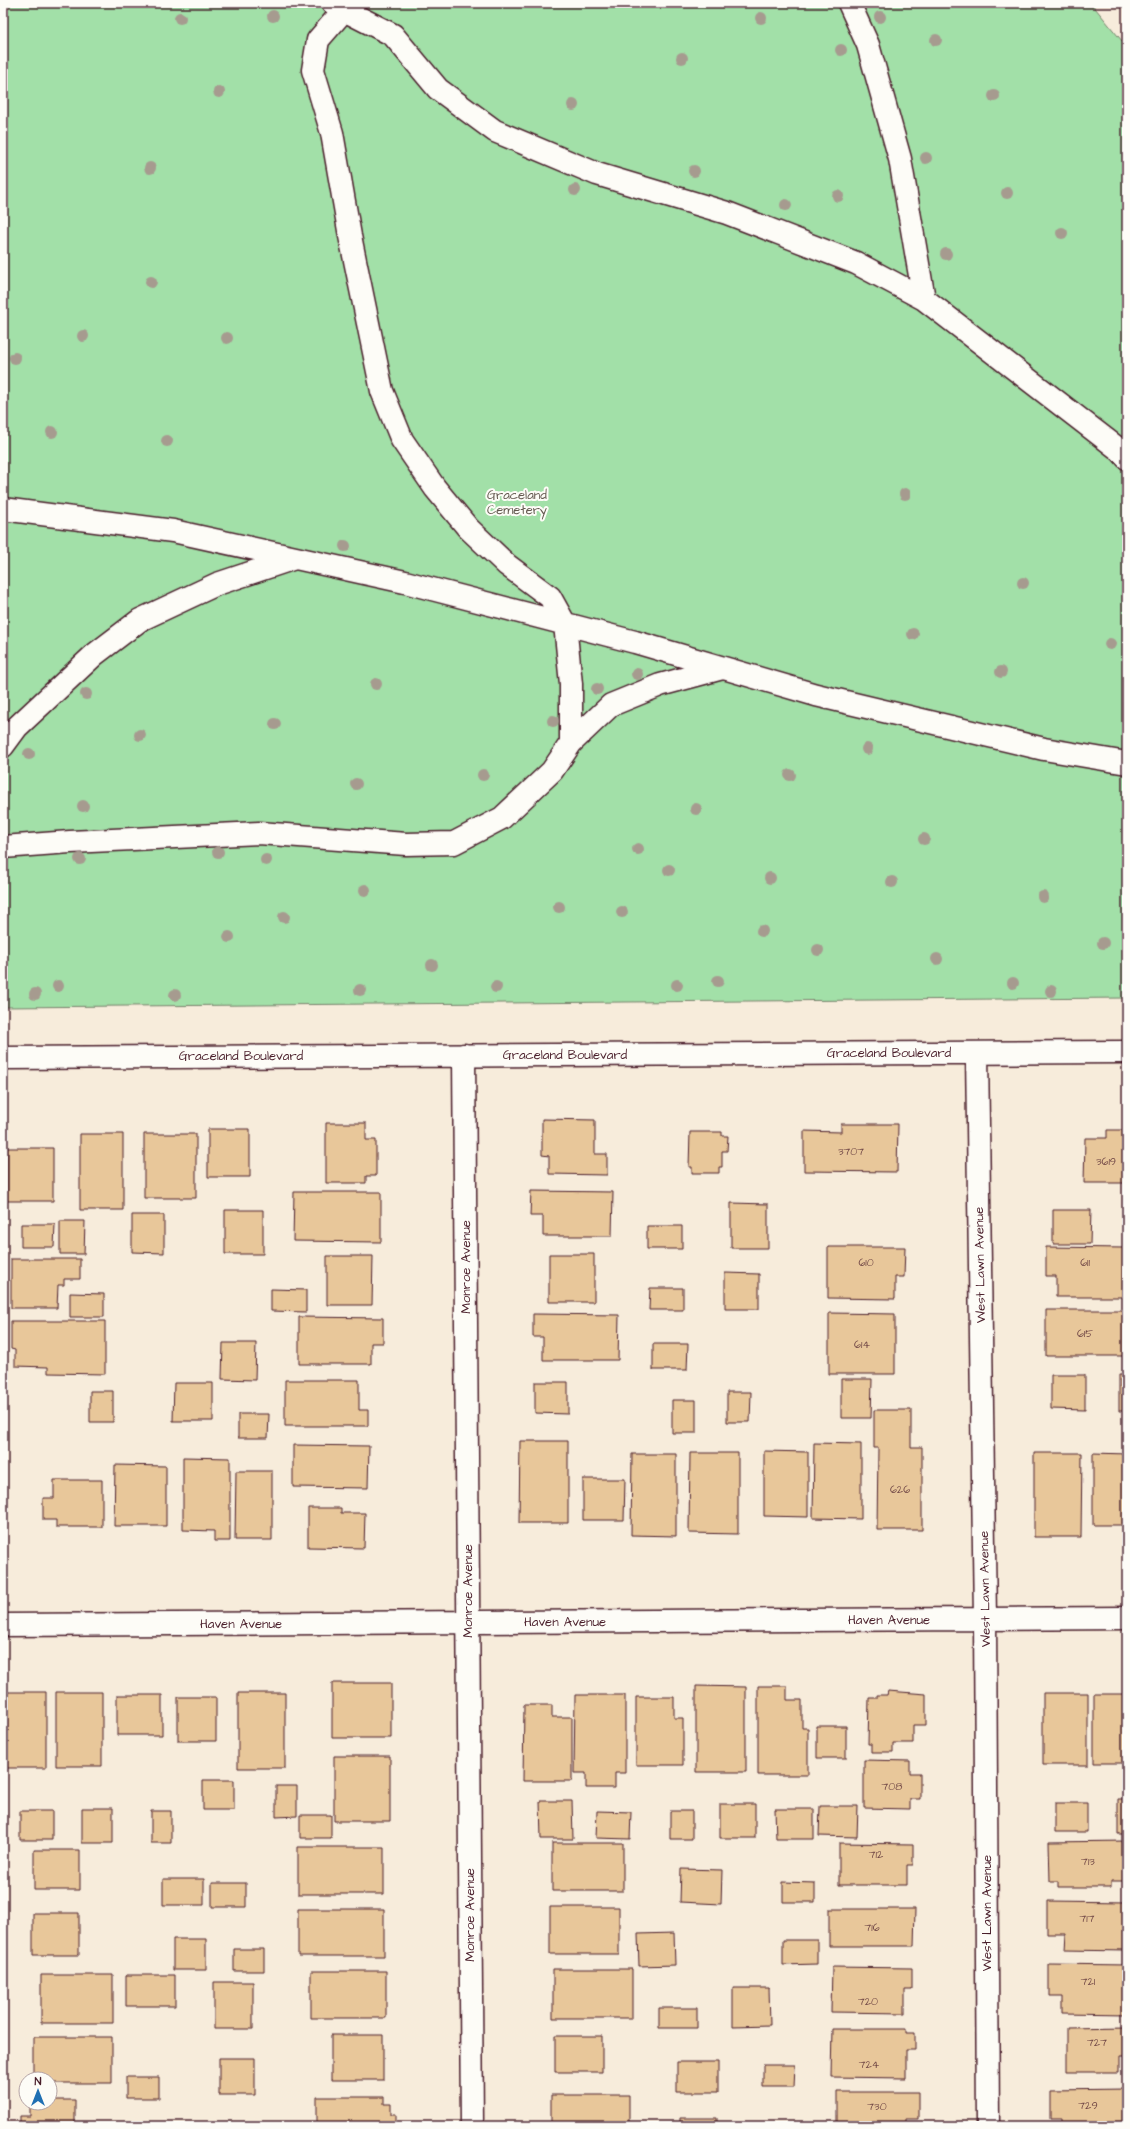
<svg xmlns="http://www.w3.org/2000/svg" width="1130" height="2129" viewBox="0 0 1130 2129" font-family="'Architects Daughter',sans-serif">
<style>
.green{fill:#a2e0a8;stroke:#76806a}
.building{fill:#e8c79a;stroke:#4a1f2b}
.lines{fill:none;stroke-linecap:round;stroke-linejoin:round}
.minor-casing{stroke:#4a1f2b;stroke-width:25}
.minor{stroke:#fdfcf7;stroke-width:22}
.tree{fill:#a69b8f}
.labels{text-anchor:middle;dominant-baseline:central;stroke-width:4;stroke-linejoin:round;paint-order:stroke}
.number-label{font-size:11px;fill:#724947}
.park-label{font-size:13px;fill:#645950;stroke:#fdfcf7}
.street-label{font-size:13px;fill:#4a1f2b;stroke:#fdfcf7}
</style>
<rect width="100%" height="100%" fill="#f7ecdb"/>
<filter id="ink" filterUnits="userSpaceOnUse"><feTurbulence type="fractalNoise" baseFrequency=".025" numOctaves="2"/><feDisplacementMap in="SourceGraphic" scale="8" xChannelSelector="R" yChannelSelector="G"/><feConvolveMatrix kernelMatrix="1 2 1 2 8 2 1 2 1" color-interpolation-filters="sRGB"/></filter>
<g filter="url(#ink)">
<path class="green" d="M3,3h1088l36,44v951l-1124,9z"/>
<path class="building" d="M542,1119l53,1v34h12v21l-58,-1v-18l-7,-1z
M326,1123h40v17h10v36h-10v7h-40z
M841,1124h57l-1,48 -93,-1v-40l37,1z
M208,1129h42v48h-42z
M1107,1130h20v53h-43l1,-45h22z
M690,1132h32v4h6l-1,15h-5v16h-3v6h-27v-6h-3z
M80,1134h43v76h-43z
M144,1134h52v64h-52z
M7,1148h46v53h-46z
M531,1191l82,1 -1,44h-69v-20h-13z
M294,1192h87v50l-88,-1z
M731,1203l37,1v44h-37z
M225,1210h38v44h-38z
M1053,1210h38l-1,34h-37z
M132,1215h32v38l-32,-1z
M60,1221h25l-1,33h-24z
M21,1224h34l-1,23h-33z
M647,1226h35v23h-35z
M828,1247h77l-1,30h-9v22l-67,-1z
M1046,1247l78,1v49h-68v-21h-10z
M549,1254h45v48h-45z
M327,1256h46l-1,49h-45z
M11,1259h69v20h-16v6h-6l-1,23h-46z
M725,1273l34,1v35h-34z
M650,1288h33v22h-34z
M271,1289l35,1v22l-35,-1z
M70,1293l34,1v23h-34z
M1046,1310h78v46h-78z
M829,1313l66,1v60h-66z
M533,1314l86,1 -1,45h-75v-23h-10z
M299,1317l84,1v25h-12v21h-72z
M11,1321h94v53l-57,-1v-6l-33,-1v-16l-4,-1z
M223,1343h33l-1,37 -33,-1z
M653,1344h35l-1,26h-34z
M1119,1374h8v37h-8z
M1051,1375h34v35l-34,-1z
M841,1379h31l-1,39h-30z
M285,1380h74v30h9v16h-83z
M535,1382h33v32l-33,-1z
M174,1383h39v38h-40z
M90,1391h23v31h-23z
M727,1392h24l-1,30h-23z
M672,1400h24v33h-24z
M874,1410h37v37h11v83h-45l1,-82h-4z
M238,1414h31l-1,24h-30z
M520,1441h48v82h-49z
M814,1443l47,1v75l-48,-1z
M293,1445l76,1 -1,42 -75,-1z
M764,1451l44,1v65l-44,-1z
M690,1453h48v81l-49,-1z
M1034,1453h48l-1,84h-47z
M1093,1453l34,1v71h-34z
M632,1454h44v82l-45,-1z
M183,1457l47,1v83h-16v-10l-31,-1z
M115,1465l51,1v60h-52z
M236,1471h36v69h-37z
M583,1479h42l-1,41h-41z
M54,1480h48v47h-46v-7h-13v-22h11z
M308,1508h33v5h24l-1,35 -56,-1z
M332,1683h59v55h-59z
M696,1686l50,1v85h-50z
M758,1686h29v14h15v28h6v47h-50z
M888,1691l38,3v31h-13v18h-20v9h-22v-8h-3l1,-46h8v-3h10z
M3,1692h43v76h-43z
M56,1692h46v74h-46z
M238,1693h47v75h-47z
M1043,1693h45v72h-45z
M1094,1694h33v69h-33z
M117,1695h45v40h-45z
M575,1695h50v78h-10v15h-29v-15h-12z
M178,1697h38v44h-38z
M636,1697h38v21h9v47h-47z
M524,1705h28v12h20v64h-49z
M817,1726h29v32h-29z
M334,1756h56v65h-56z
M864,1760l46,1v12h10v26h-10v10l-46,-1z
M203,1780h31v30h-31z
M276,1786h21v30l-21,1z
M1118,1799h9v35h-9z
M540,1801h32l1,38h-32z
M1055,1803h32v29h-32z
M720,1804h35v34h-35z
M820,1806h38l-1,31 -38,-1z
M82,1808h31v35h-31z
M775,1809h39v30h-38z
M20,1811h32v29h-32z
M151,1811h20v32h-20z
M597,1811l34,1 -1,27 -34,-1z
M670,1811h22v28h-22z
M300,1815h31v23h-31z
M1127,1841v40h-16v6h-52v-6h-9l-1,-39z
M552,1843h71v48h-71z
M839,1843l74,1v21h-6v20h-68z
M298,1847h86v47h-86z
M34,1850h46v40h-46z
M681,1869l41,1 -1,34 -41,-2z
M163,1879h41v26h-41z
M783,1882l32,1v19h-32z
M212,1883h34v24h-34z
M1047,1901l80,1 -1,49 -61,-1 1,-16h-19z
M550,1907h69v47h-69z
M298,1909h86v47h-86z
M829,1909h86l-1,37h-85z
M33,1913h46v42h-46z
M674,1933l1,32 -36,1 -1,-32z
M173,1939h33v31h-33z
M783,1940h34v24l-34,1z
M234,1949h30v22h-30z
M1049,1964l78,1v49l-64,-1v-17h-14z
M832,1967l80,1v21h-7v24l-74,-1z
M553,1969h79v49h-79z
M311,1971h75v47h-75z
M41,1975h72v48h-72z
M126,1975h49v31h-49z
M214,1982h39v47h-39z
M733,1988h36l1,37 -37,1z
M659,2008h38v20h-38z
M1127,2027v29h-8v16h-52v-44z
M832,2029h74v4h9v17h-9v28l-75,-1z
M331,2035h52v45h-52z
M555,2036h47v36h-47z
M33,2037h79v46h-62v-4h-17z
M219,2058h36v37h-36z
M677,2062h41v30h-41z
M763,2065h32l-1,22h-31z
M126,2077h33v21h-33z
M1127,2089v37h-67v-7h-11v-29z
M837,2092h81v27h-12v7h-69z
M551,2095h78v31h-78z
M317,2097h67v7h7v10h5v12h-79z
M50,2100h25v26h-55v-10h10v-13h20z
M680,2118h37v8h-37z
M120,2123h35v3h-35z"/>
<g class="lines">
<defs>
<path id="minor" d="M333,3l11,7 49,25 45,54 57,42 102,43 130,39 129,50 68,36
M347,3l-3,7 -26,30 -5,30 19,63 18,103 32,155 20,49 33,48 33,40 39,37 43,32 15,27 6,60v59
M849,3l19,42 32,114 24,140 197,152 6,7
M3,509l170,22 232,51 230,60 181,53 228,54 83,14
M3,746l14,-19 77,-72 46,-35 77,-36 78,-26
M3,847l67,-5 189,-9 147,11 48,-1 48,-25 50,-47 19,-28 40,-38 49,-20 63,-17
M977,1053l8,566 3,507
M464,1055l8,1071
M3,1058l1124,-6
M3,1625l1124,-7"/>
</defs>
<use href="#minor" class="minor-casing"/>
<use href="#minor" class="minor"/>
</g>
<g class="tree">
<circle cx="273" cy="16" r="6"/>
<circle cx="880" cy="17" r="6"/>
<circle cx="180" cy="18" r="6"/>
<circle cx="761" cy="18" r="6"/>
<circle cx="936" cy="40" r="6"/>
<circle cx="841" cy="50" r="6"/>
<circle cx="682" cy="58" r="6"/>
<circle cx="219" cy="92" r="6"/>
<circle cx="994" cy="96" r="6"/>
<circle cx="573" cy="105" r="6"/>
<circle cx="926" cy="158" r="6"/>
<circle cx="150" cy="168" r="6"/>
<circle cx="694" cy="171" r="6"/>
<circle cx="575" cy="190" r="6"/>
<circle cx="1007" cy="193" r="6"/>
<circle cx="838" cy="196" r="6"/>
<circle cx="786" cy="205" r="6"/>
<circle cx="1062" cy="233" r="6"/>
<circle cx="946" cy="254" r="6"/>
<circle cx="151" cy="282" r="6"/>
<circle cx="83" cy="336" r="6"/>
<circle cx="227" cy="338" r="6"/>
<circle cx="15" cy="358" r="6"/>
<circle cx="52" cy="432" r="6"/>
<circle cx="167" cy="441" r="6"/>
<circle cx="905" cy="494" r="6"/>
<circle cx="345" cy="546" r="6"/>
<circle cx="1023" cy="583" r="6"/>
<circle cx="913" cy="634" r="6"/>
<circle cx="1110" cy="644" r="6"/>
<circle cx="1001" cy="672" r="6"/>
<circle cx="637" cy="674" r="6"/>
<circle cx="376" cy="684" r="6"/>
<circle cx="597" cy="689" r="6"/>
<circle cx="86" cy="694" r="6"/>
<circle cx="553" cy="721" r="6"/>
<circle cx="275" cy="724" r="6"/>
<circle cx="140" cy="735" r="6"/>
<circle cx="867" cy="749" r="6"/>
<circle cx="29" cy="754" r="6"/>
<circle cx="483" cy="775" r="6"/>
<circle cx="790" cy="775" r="6"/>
<circle cx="356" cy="784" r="6"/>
<circle cx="83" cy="806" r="6"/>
<circle cx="696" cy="809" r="6"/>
<circle cx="924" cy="839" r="6"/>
<circle cx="638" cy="849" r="6"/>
<circle cx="218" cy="852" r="6"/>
<circle cx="80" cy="859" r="6"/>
<circle cx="266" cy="860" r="6"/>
<circle cx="669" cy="870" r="6"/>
<circle cx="770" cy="878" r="6"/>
<circle cx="892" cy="882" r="6"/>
<circle cx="365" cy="890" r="6"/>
<circle cx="1043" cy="897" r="6"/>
<circle cx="559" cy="907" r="6"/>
<circle cx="622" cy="912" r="6"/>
<circle cx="284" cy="917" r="6"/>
<circle cx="762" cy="931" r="6"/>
<circle cx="229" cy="937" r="6"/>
<circle cx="1103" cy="943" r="6"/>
<circle cx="818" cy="950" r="6"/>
<circle cx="937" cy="959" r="6"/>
<circle cx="432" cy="965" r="6"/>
<circle cx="718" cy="981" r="6"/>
<circle cx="1013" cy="983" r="6"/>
<circle cx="677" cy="985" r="6"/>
<circle cx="58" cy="986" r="6"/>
<circle cx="496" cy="987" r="6"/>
<circle cx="360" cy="990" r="6"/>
<circle cx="1051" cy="991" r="6"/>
<circle cx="35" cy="994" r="6"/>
<circle cx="175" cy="995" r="6"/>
</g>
</g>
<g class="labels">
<g class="number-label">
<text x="851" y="1151">3707</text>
<text x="1106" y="1161">3619</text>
<text x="866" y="1262">610</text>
<text x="1085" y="1262">611</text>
<text x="1085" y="1333">615</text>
<text x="862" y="1344">614</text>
<text x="900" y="1489">626</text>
<text x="892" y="1786">708</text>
<text x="876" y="1854">712</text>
<text x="1088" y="1861">713</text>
<text x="1087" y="1918">717</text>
<text x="872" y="1927">716</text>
<text x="1088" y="1981">721</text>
<text x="868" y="2001">720</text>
<text x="1097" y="2042">727</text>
<text x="869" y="2064">724</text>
<text x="1088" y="2105">729</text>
<text x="877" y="2106">730</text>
</g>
<g class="park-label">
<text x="517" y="495">Graceland<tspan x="517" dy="15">Cemetery</tspan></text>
</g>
<g class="street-label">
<text x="889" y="1053">Graceland Boulevard</text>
<text x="565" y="1055">Graceland Boulevard</text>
<text x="241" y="1056">Graceland Boulevard</text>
<text transform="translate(980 1265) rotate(-91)">West Lawn Avenue</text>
<text transform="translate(466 1267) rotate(-90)">Monroe Avenue</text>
<text transform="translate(985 1589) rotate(-91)">West Lawn Avenue</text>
<text transform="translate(468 1591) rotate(-90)">Monroe Avenue</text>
<text x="889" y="1620">Haven Avenue</text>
<text x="565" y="1622">Haven Avenue</text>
<text x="241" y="1624">Haven Avenue</text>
<text transform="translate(987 1913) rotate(-90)">West Lawn Avenue</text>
<text transform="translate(470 1915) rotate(-90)">Monroe Avenue</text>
</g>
</g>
<rect width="1130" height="2129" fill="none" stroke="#fdfcf7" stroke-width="16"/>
<rect x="8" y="8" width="1114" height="2113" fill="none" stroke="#4a1f2b" stroke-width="1.5" filter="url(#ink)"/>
<g transform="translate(38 2091)"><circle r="19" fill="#fdfcf7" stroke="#b5a4a5"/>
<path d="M0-3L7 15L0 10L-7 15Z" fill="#1f6fb2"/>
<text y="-6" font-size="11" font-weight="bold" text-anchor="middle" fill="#4a1f2b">N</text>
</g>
</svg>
